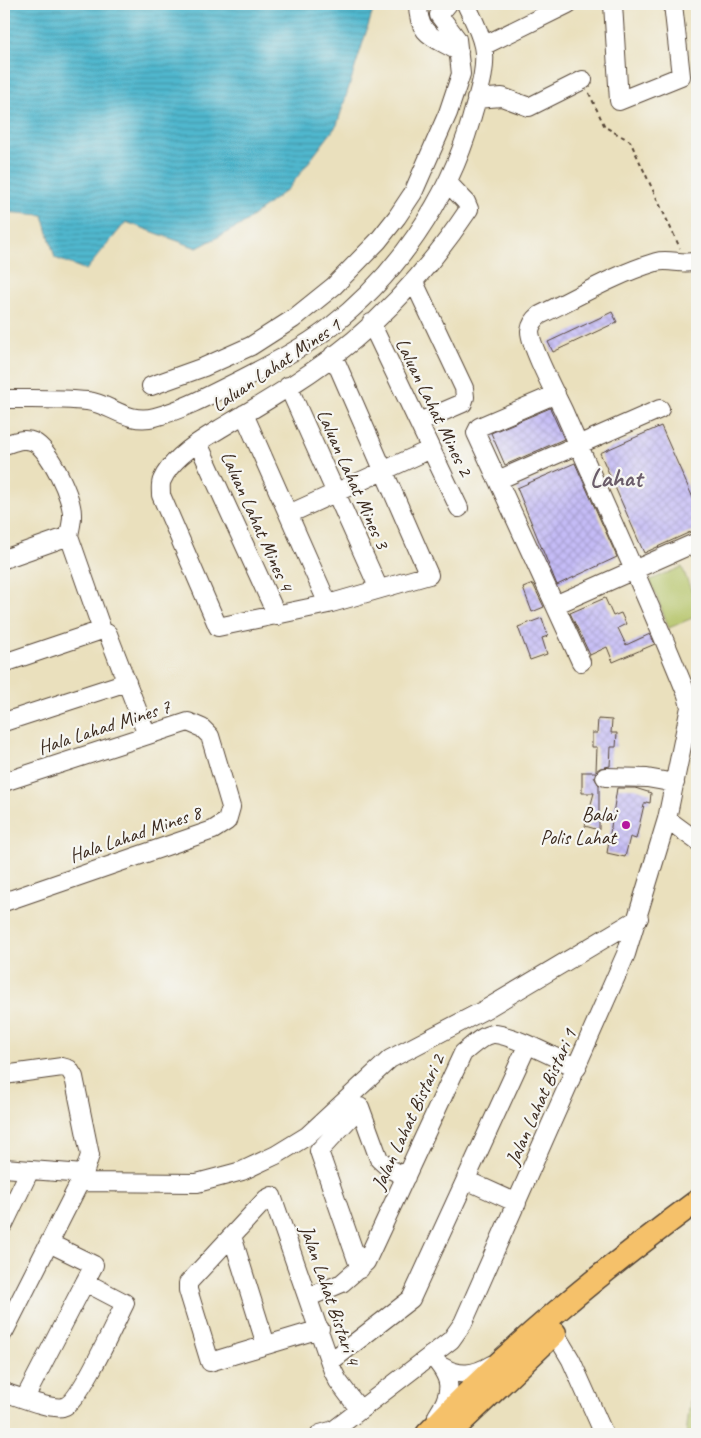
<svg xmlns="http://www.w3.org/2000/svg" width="701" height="1438" viewBox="0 0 701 1438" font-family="Caveat,sans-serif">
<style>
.cemetery{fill:url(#cemetery-stones);stroke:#787642}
.park{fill:#b4c366;stroke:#787642}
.water{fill:url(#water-rules);stroke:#467076}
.building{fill:url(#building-cross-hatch)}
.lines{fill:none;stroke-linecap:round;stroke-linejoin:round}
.minor-casing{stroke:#554536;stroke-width:20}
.major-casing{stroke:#554536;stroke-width:25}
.path{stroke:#554536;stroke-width:2;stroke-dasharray:4 4;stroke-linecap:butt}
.minor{stroke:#fff;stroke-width:18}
.major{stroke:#f5c16b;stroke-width:22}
.poi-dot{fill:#b5179e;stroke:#f6f6f2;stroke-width:2}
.labels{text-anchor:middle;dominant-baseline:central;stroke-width:4.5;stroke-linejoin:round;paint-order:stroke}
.street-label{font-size:20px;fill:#3b2a1e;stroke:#f6f6f2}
.poi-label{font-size:20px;fill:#3b2a1e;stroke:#f6f6f2;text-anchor:end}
.district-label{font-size:25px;font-weight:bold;fill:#6b5d6a;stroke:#f6f6f2}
</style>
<defs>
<pattern id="cemetery-stones" width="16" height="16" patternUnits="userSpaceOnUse" patternTransform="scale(1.25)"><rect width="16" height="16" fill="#b4c366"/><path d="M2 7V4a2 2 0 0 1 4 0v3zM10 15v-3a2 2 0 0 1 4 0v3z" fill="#949f53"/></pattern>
<pattern id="water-rules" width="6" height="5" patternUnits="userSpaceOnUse" patternTransform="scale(1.25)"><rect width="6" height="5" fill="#50b7ce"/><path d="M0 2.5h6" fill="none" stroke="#4495a7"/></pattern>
<pattern id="building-cross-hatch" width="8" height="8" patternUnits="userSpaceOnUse" patternTransform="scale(1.25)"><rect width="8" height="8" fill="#c4bbf6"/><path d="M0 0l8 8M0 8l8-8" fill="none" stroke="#a9a1d2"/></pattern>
</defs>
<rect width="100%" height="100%" fill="#f6f6f2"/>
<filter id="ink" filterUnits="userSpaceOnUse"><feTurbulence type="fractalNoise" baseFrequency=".02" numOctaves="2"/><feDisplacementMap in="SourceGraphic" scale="10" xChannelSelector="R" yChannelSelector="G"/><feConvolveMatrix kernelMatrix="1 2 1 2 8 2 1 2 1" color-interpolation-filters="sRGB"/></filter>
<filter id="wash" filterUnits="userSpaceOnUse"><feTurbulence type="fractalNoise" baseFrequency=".0096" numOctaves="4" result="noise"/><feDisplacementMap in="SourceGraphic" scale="20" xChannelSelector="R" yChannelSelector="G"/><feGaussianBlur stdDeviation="1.12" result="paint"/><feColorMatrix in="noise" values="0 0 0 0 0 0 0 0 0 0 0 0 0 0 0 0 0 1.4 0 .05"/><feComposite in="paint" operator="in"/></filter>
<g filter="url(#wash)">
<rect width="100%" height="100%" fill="#eae0bd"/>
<path class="cemetery" d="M697,1394v40h-11l4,-33z"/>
<path class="park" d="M682,567l15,38v11l-28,12 -19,-48z"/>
<path class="water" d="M4,4h371l-38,121 -48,63 -48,37 -44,23 -71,-26 -40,48 -31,-12 -12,-43 -39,-3z"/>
<g id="blocks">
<path class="building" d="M612,312l5,10 -64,30 -5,-10z
M550,408l14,31 -59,26 -14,-32z
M661,426l36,81v22l-53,24 -44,-100z
M575,463l42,94 -60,28 -40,-97z
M533,584l11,23 -12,5 -9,-24z
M605,598l8,18 8,-3 5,11 -8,4 8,17 24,-11 5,10 -42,18 -6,-15 -17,8 -20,-42z
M542,618l6,18 -6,2 5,16 -17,6 -12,-33z
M598,719l14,1 -1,13h6l-1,14h-5l-1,19 -10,2 -4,3 1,-24h-5v-14h5z
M582,772h14l-2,5 5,8v45l-14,-4 9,-33h-12z
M617,788h18l16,5 -1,10 -4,-1 -2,3 -8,34 -6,-2 -5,20 -18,-4z"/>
</g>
</g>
<g filter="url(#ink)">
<use href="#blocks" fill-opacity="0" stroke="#554536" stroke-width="1"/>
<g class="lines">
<defs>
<path id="minor" d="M418,4c0,33 17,33 41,48
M613,4l6,97 62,-25 -8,-72
M483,46l85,-42
M476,99l26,-2 27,10 54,-27
M414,282l50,106 1,9 -2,6 -44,19
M371,323l88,185
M333,355l96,220 -101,29 -110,23 -57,-132c0,-5 -1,-11 1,-15 9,-21 37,-39 56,-50 47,-28 95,-56 136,-90 45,-38 83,-83 115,-131l-3,-7 -18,-19
M151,386l53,-19 47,-21 42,-27 41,-33 44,-45 19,-24 16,-24 35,-80 13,-39 -4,-35 -18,-24 9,-11
M288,386l91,203
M556,394l-77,33 -3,6 105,229
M4,399c27,0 56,-1 83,2 25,3 39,23 68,16 27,-7 55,-22 79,-34 33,-17 66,-33 95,-55 67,-52 119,-127 142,-208 6,-23 17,-51 12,-74 -3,-15 -11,-29 -17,-42
M244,414l84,190
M198,443l79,173
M4,445c10,-3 20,-8 30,-3 16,8 39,57 38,74 0,7 -2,13 -3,20
M498,480l162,-71
M289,514l142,-65
M4,559l65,-23 33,94
M555,605l142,-63
M102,630l6,4 39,101
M4,663l98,-33
M690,707l-3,-12c-38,-95 -82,-189 -123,-283 -8,-17 -34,-66 -34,-81 1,-7 5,-12 10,-16 37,-18 76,-41 116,-53 14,-4 27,4 41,-1
M4,722l123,-40
M605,777l42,1 28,5
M4,782l184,-60 14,6 8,8 21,71 -4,14 -14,9 -209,72
M667,819l30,22
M4,1075l58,-8 7,2 5,8 16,78 -6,19 -80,158
M4,1168l80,6
M466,1180l51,23
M80,1182l117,1 45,-12 34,-16 31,-19 83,-77 96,-50 153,-91
M4,1224l26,-54
M232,1236l34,109
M360,1269l-41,-118 41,-44 19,52 11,10 16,8
M309,1297l33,-14 24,-21 97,-209c8,-6 19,-18 30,-19 16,-1 67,26 84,34
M320,1329l-110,33 -22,-72v-7l78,-84 6,-3 61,175 5,10 21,28
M555,1333l16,27 33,74
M431,1355c21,23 23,35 6,61
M330,1362l81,-63 116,-253
M443,1367c17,10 31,8 48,-2
M4,1392c13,4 46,18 59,15 16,-3 53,-86 62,-104l-40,-21 9,-17 -45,-22
M25,1398l60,-116
M320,1434l14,-4 117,-90 12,-17 163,-369 41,-135 23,-112 7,-12"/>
<path id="major" d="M427,1434c82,-87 174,-162 270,-233
M449,1434l106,-101"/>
</defs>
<use href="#minor" class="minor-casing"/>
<use href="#major" class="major-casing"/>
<path class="path" d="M589,93l16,34 25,14 50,107"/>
<use href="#minor" class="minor"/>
<use href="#major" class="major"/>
</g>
</g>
<circle class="poi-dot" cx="626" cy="825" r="5"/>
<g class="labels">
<g class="street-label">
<text transform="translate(276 365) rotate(-34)">Laluan Lahat Mines 1</text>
<text transform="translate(434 407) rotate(64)">Laluan Lahat Mines 2</text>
<text transform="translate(353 479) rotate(66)">Laluan Lahat Mines 3</text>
<text transform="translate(257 521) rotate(66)">Laluan Lahat Mines 4</text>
<text transform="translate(104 727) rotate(-18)">Hala Lahad Mines 7</text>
<text transform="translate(135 834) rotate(-19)">Hala Lahad Mines 8</text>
<text transform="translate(541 1097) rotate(-66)">Jalan Lahat Bistari 1</text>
<text transform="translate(408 1122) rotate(-65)">Jalan Lahat Bistari 2</text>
<text transform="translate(330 1295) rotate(71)">Jalan Lahat Bistari 4</text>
</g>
<g class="poi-label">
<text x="616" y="814">Balai<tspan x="616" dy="23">Polis Lahat</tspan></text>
</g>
<g class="district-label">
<text x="616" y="478">Lahat</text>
</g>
</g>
<rect width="701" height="1438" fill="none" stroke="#f6f6f2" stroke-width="20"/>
</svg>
